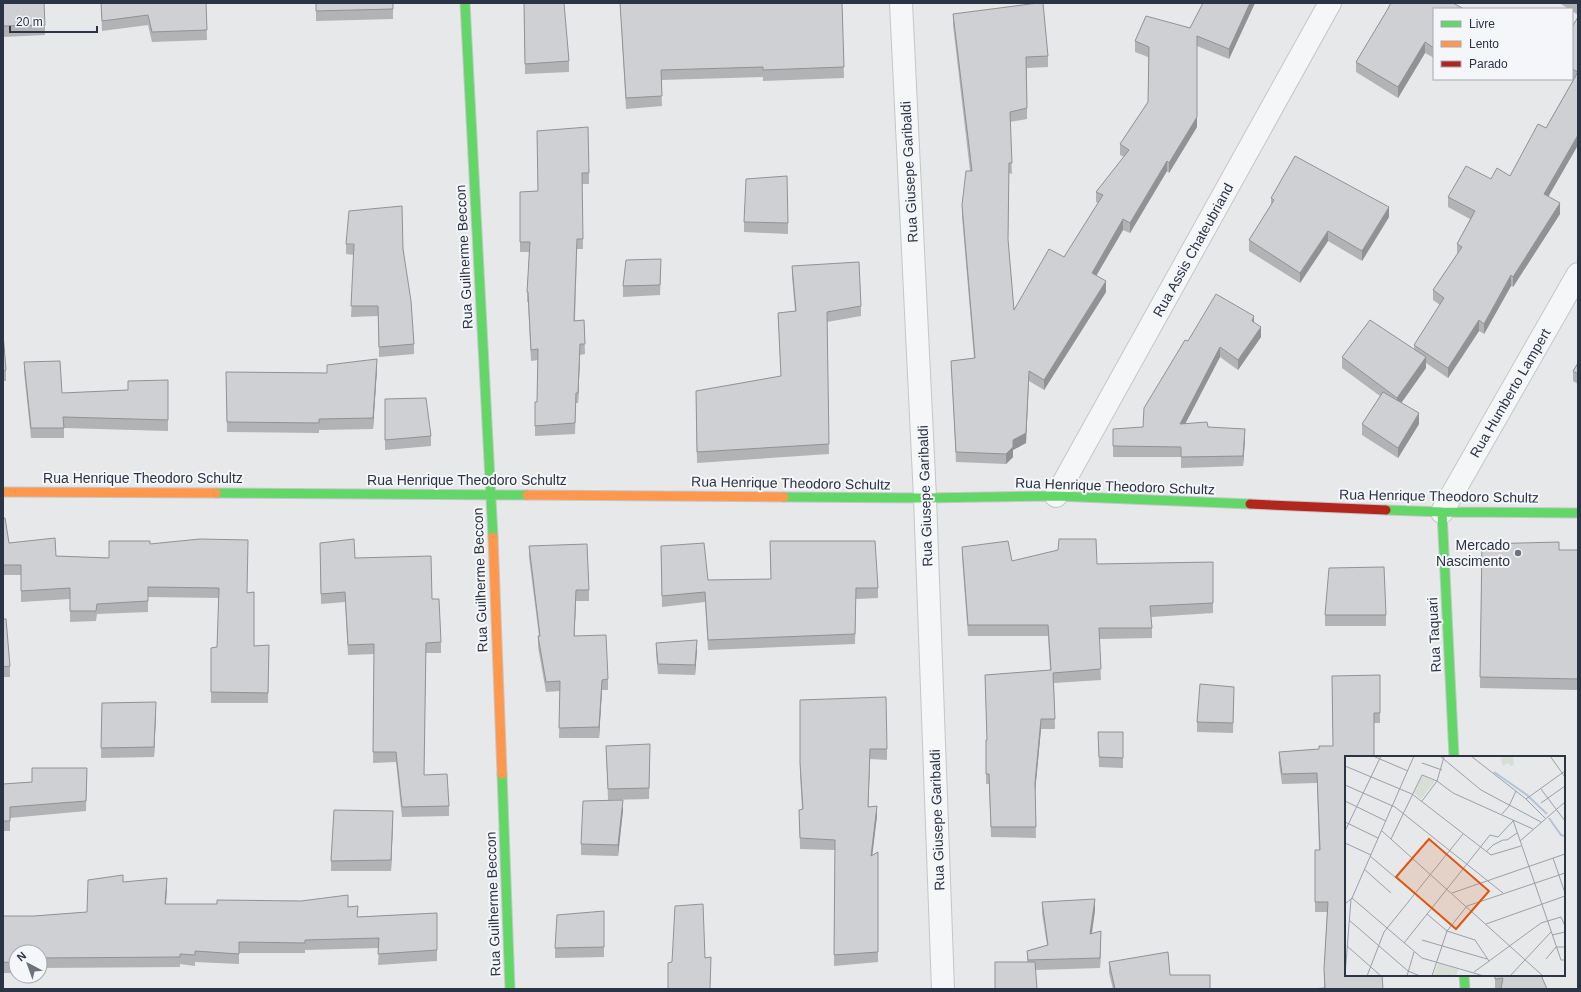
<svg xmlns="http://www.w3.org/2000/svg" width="1581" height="992" viewBox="0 0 1581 992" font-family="Arial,sans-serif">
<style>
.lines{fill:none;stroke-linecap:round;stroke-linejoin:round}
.street-casing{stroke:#c4c6c8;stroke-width:24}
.fast-casing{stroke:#c4c6c8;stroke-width:11}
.slow-casing{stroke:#c4c6c8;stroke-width:11}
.jam-casing{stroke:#c4c6c8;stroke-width:11}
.street{stroke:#f5f6f7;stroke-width:22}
.fast{stroke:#63d668;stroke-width:9}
.slow{stroke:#ff974d;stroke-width:9}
.jam{stroke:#b3261e;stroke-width:9}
.wall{fill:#b1b3b5}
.shaded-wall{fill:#909294}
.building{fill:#ced0d3;stroke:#909294}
.poi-dot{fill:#6c737f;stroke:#f4f6f9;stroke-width:1.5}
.labels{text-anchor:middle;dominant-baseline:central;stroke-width:4;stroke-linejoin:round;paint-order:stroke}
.street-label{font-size:14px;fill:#2b3445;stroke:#f4f6f9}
.poi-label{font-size:14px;fill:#2b3445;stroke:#f4f6f9;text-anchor:end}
.inset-river{fill:none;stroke:#b4c4d5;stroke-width:2}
.inset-road{fill:none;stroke:#9ba0a8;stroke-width:1}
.view{fill:#df570f;fill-opacity:0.15;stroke:#df570f;stroke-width:2}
.inset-edge{fill:none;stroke:#2b3445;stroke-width:2}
</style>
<rect width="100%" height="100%" fill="#e6e8ea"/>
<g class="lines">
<defs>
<path id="street" d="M901,3l24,495 18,491
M1056,496l274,-493
M1442,512l136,-238"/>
<path id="fast" d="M465,3l28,534
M216,493l311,2
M784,497l141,1 131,-2 194,8
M1386,510l56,2 136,1
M1442,512l12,245
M502,774l8,215
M1464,975l1,14"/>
<path id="slow" d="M3,492l213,1
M527,495l257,2
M493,537l9,237"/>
<path id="jam" d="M1250,504l136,6"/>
</defs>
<use href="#street" class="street-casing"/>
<use href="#fast" class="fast-casing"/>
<use href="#slow" class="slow-casing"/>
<use href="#jam" class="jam-casing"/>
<use href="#street" class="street"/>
<use href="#fast" class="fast"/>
<use href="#slow" class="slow"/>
<use href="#jam" class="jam"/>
</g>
<path class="wall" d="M3,3l42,22v10l-42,2z
M101,3h105l1,37 -55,2 -4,-17 -46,6z
M316,3h77v16l-77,2z
M524,3l45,58v11l-44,2z
M620,3h222l2,75 -81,3v-4l-102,3 1,26 -36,3z
M1203,3h52l-26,56 -32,-13v81l-28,46 -2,-2 -37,62 -7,-3 -27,46 10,16 -62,98 -15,-9 -3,62 -13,7v7l-7,7 -50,-2 -5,-101 23,-3 -12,-142v-11l8,-34 -17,-146v-11l95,42v11l-21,1v51l-17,3 2,52 -3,-1 -1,67 6,70 50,-53 34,-54 -2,-1v-10l28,-35 -4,-2v-11l28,-42v-45l-13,-5v-11l55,-13z
M1559,3h19v12l-6,-4v-2h-3z
M1434,9v49l-9,-5 -27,45 -42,-26v-10l30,-50z
M1578,17v128l-30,52 12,17 -47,73 -2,-1 -27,48 -5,-3 -31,47 -22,-15v5l-25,35 18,21 -21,34 -36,-23v-11l18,-28 -38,-28v-11l72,-7v-5l26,-40 -7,-5v-10l24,-36v-10l13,-25 -22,-12v-10l43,-18 19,-3 36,-48 27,-48 -2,-1h1v-52z
M537,131l52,42v11h-7l1,65h-6l-2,72 9,-1 1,34 -5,1 -2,48h-2l-1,31 -40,2v-34h2l1,-42 -7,1 -3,-59h-1l2,-50h-9v-60l18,-1z
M1271,198l118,19 -27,44 -34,-20 -28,42 -51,-32v-11l22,-35z
M744,222l44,1v11l-44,-2z
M346,244l57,5 11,95v10l-35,3 -1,-41 -27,1 3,-62 -8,-1z
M792,266l69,40v10l-34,6 2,132 -132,9 -1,-72 85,-15 -3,-63 17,-2 -3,-35z
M661,269l-1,26 -37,2v-11z
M1254,323l7,14 -23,33 -18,-13 -35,66 23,4 37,12 -2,27 -62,2v-11h-68v-28l30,-2 45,-86z
M3,333l3,37v11h-3z
M24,362l38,31 66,-3 40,-10v51l-104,-3v10h-33l-7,-66z
M1578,363v21l-5,-3v-10z
M377,369l-4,60 -54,1v3l-92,-1 -1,-60 101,1z
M385,399l46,37v10l-46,4z
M3,518l6,25 47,13 53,2 41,-14 97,49 7,53 15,-1 -1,58h-57v-55l6,-1 2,-49 -71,-1v15l-51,2 -1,7 -26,1v-23l-49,3v-27h-18z
M770,541l108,47v10l-22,1 -1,45 -147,6 -3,-48 -43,5 -1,-61 47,34 63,-1z
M320,543l35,15 77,41 9,43v11h-15l-2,122 25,31v10l-47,1 -6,-55 -23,1 1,-109 -26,1 -3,-53 -24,2z
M1482,544l77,6h19v140l-98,-2z
M529,546l60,44v11h-13l-2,35 34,43v11h-6l-3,48h-40l1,-47 -14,1 -8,-45v-11h1l-10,-79z
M962,547l50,14 85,3 116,-2v51l-62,4 1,11v10l-53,1 2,41 -47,3 1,46h-14l-6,62 1,47 -45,-1 -2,-53h-3v-44h1l-2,-65 65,-5 -2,-34h-80l-6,-79z
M1325,615h61v11h-61z
M3,619l7,47v11h-7z
M656,643l41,7 -2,25 -37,-1 -2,-20z
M1332,686l48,27v10h-6l-28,252h36l-58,13v-19l3,-57h-12v-62h4l-2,-67 -35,1 -3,-21v-11l40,-3 14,-3z
M1234,697l-1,36 -36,-1v-10z
M800,700l87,49v11l-17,-1 -2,48 9,9 -5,39 6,-3v110l-44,4 1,-116 -35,-1 -1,-39 3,-1 -2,-35z
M102,703l54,9 -2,45 -53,1z
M1098,732h25v36l-24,-1z
M606,746l44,8 -1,45 -41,1z
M87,768l-1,43 -76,7v13h-7v-47l29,-2z
M623,810l-5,46 -37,-1v-11z
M393,821l-2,50h-60v-10z
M123,882l44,6 -1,16 182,3 10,10 79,-4v48l-59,4 1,-17 -74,2v3h-66v11l-44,-2v4l-15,-2v3l-140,1v-16h-24v21h-13v-57h31l53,-4z
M1042,902l53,8 -3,24 9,7 -1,27 -64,2 -9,-8v-11l20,-6 -5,-32z
M604,911v46l-49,1v-10z
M1109,962l61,13 40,14h-97l-4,-16z
M1541,975l-40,13 -6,1v-10z"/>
<path class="shaded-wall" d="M1250,3h5l-26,56v-10z
M1197,36v91l-28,46v-10z
M1425,42v11l-27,45v-11z
M1578,135v10l-34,59v-10z
M1167,161v10l-37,62v-10z
M1560,203v11l-47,73v-10z
M1389,207v10l-27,44v-10z
M1123,219v11l-31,53v-10z
M1328,231v10l-28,42v-10z
M1511,275v11l-27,48v-10z
M1106,281v11l-62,98v-10z
M1254,316v11l-2,-6z
M1479,320v11l-31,47v-10z
M1261,327v10l-23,33v-10z
M580,344v11l-2,48v-10z
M1220,347v10l-40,77v-10z
M1426,357v11l-29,41v-11z
M377,359v10l-4,60v-11z
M1029,371l-3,72 -13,7v7l-7,7v-10l7,-14z
M1419,413v11l-21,34v-10z
M1245,429v10l-2,27v-10z
M576,590v11l-2,45v-10z
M697,640v10l-2,25v-10z
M602,680v10l-3,48v-11z
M156,702v10l-2,45v-10z
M1041,719v10l-6,64v-10z
M870,749v10l-2,58v-10z
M623,800v10l-5,46v-11z
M877,806v10l-6,50v-10z
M393,811v10l-2,50v-11z
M167,878v10l-2,26v-10z
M1095,899v11l-5,34v-10z
M1101,931v10l-1,27v-10z"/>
<path class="building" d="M3,3h41l1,22 -42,1z
M101,3h105l1,27 -55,2 -4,-17 -46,6z
M316,3h77v6l-77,2z
M524,3h40l5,58 -44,3z
M620,3h222l2,64 -81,3v-3l-102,3 1,26 -36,2z
M1038,3h5l5,53 -22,1 1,51 -17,4 2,51h-3l-1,76 6,71 35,-61 15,8 39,-62 -7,-3 33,-42 -9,-6 28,-42 1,-55 -14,-6 11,-25 44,12 13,-25h47l-21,46 -32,-13v81l-28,46 -2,-2 -37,62 -7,-4 -31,54 14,8 -62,99 -15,-9 -3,62 -13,7v7l-7,7 -50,-2 -5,-91 24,-3 -13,-153 4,-34h6l-19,-157z
M1391,3h62l11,6h-30v39l-9,-6 -27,45 -42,-25 30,-50z
M1578,17v118l-34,59 16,9 -47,74 -2,-2 -27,49 -5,-4 -31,48 -34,-23 30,-47 -11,-8 29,-43 -5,-3 18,-33 -27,-14 18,-31 25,13 6,-11 13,8 28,-52 8,4 32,-56 -6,-3v-42z
M588,127l1,46h-7l1,66h-6l-3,82 10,-1 1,24h-5l-2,49h-2l-1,30 -40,3v-24h2l1,-53 -7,1 -3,-58h-1l3,-50h-10v-50l18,-1 -1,-60z
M1295,156l94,51 -27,44 -34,-20 -28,42 -51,-33 25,-40 -3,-2z
M787,176l1,47 -44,-1 2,-43z
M402,206l1,43 8,52 3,43 -35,3 -1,-41h-27l3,-62h-8l3,-33z
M661,259l-1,26 -37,1 3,-26z
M859,262l2,44 -34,6 2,132 -132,8 -1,-61 85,-15 -3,-63 18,-2 -4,-45z
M1216,294l38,22 -2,5 9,6 -23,33 -18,-13 -40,77 27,-2 1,5 37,2 -2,27 -62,1v-10l-68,-1v-17l30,-2 1,-19 41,-68 3,1z
M1370,320l56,37 -29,41 -55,-41z
M3,333l3,37 -3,1z
M377,359l-4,59 -54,1v4l-92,-1 -1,-50 101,1v-8z
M60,361l2,32 66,-3v-9l40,-1v40l-105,-3 1,11h-33l-7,-66z
M1578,363v11l-5,-3z
M1383,392l36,21 -21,35 -36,-24z
M426,398l5,38 -46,4v-41z
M3,518h2l4,25 46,-5 1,18 53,2v-17h41v3l50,-5 48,1 -1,53 7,-1v54l15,-1 -1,48 -57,-1v-44l6,-1 2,-59 -71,-1v14l-51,3 -1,7h-26v-23l-49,3v-26h-18z
M354,539l1,19 76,-2 1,43h7l2,43 -15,1 -2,132 23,-1 2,32 -47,1 -6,-55h-23l1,-108 -26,1 -3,-53 -24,2 -1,-51z
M1059,539h37l1,25 116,-2v41l-63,3 2,22h-53l2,41 -48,4 2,46h-14l-6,64 1,44h-45l-2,-53h-3v-34h1l-2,-65 66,-5 -3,-45h-80l-6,-78 46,-6 4,20 46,-11z
M770,541h105l3,47h-22l-1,46 -147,6 -3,-48 -43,4 -1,-50 43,-3 4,37 63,-1z
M1559,542v8h19v129l-98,-2 2,-133z
M587,544l2,46h-13l-2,46 32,-1 2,44 -6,1 -3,47 -40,1 1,-47 -14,1 -8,-46h2l-11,-90z
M1384,567l2,48h-61l4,-47z
M3,619h3l4,47 -7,1z
M697,640l-2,25 -37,-1 -2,-21z
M1380,675v38h-6v44h-28v218h36l1,14h-74l16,-1 -1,-19 4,-67h-13v-52h5l-3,-77 -35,1 -3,-22 40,-3v-3h14l-1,-70z
M1200,684l34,3 -1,36 -36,-1z
M886,697l1,52h-17l-2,58 9,-1 -6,50 7,-4v100l-44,3 1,-115 -35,-2 -1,-28 4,-1 -3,-46v-63z
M156,702l-2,45 -53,1 1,-45z
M1098,732h25v26l-24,-1z
M650,744l-1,44 -41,1 -2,-43z
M32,768h55l-1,33 -76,6v14h-7v-37l29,-2z
M623,800l-5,45 -37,-1 2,-43z
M334,810l59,1 -2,49 -60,1z
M123,875v7l44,-4 -2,26h52v-4l84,1 47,-6v12l10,-1 -1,11 80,-4v37l-59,4 1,-16 -74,2v3l-66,-1v12l-44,-3v4l-15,-1v3l-140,1v-6h-24v11l-13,-1v-46h31l53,-4 1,-32z
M1095,899l-5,35 11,-3 -1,27 -72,2 -1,-9 21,-6 -6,-43z
M703,904l2,54 6,-1 -1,32h-42v-26l4,-1 3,-56z
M604,911v36l-49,1 2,-33z
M1168,952l2,23h40v14h-95l-6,-27z
M995,962h40l2,27h-42z
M1495,975h46l6,14h-46l2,-11 -8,1z"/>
<circle class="poi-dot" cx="1518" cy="553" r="4"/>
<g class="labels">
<g class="street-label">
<text transform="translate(909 172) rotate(-93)">Rua Giusepe Garibaldi</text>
<text transform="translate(1193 250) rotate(-61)">Rua Assis Chateubriand</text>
<text transform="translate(464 257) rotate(-93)">Rua Guilherme Beccon</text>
<text transform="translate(1510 393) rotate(-60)">Rua Humberto Lampert</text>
<text x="143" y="478">Rua Henrique Theodoro Schultz</text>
<text x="467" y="480">Rua Henrique Theodoro Schultz</text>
<text transform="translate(791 483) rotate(1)">Rua Henrique Theodoro Schultz</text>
<text transform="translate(1115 486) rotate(2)">Rua Henrique Theodoro Schultz</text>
<text transform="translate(925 496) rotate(-92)">Rua Giusepe Garibaldi</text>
<text transform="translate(1439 496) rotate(1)">Rua Henrique Theodoro Schultz</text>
<text transform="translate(480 580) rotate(-92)">Rua Guilherme Beccon</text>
<text transform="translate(1434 635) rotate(-93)">Rua Taquari</text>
<text transform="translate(937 820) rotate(-92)">Rua Giusepe Garibaldi</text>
<text transform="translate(493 904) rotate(-92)">Rua Guilherme Beccon</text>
</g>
<g class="poi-label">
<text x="1510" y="545">Mercado<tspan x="1510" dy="16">Nascimento</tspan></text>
</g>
</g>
<g transform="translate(1345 756)">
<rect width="220" height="220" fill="#e6e8ea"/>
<path d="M160,0h8l1,8 -3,2 -3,-3 -5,3 -2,-7zM77,20l13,5 -14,18 -7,-6zM93,207l20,6 -2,7h-22z" fill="#d6ded6"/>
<path class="inset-river" d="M149,16l33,23 20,19M204,62l12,17 4,1"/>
<path class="inset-road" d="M28,0l35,15M95,0l41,34 60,32M126,0l55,43 19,19M205,0l15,21M77,7l20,7M0,10l67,28 79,61M0,29l50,22 108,86M196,33l24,32M181,43l39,-28M0,45l41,20M77,45l15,-20 7,-24M196,47l24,-17M157,58l7,-8 7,-15M168,64l48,140h4M0,66l33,16M0,75l36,-75M37,75l161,145M46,83l31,-64 15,6 16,12 80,36M175,85l45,-39M0,87l26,12M141,96l7,-7 10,-5h4l10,-7M146,99l30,-9M25,100l45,38M208,102l12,35M19,113l27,24M107,137l113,-39M7,142l70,60 62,18M0,148l7,-6 62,-142M122,150l98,-33M82,158l20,17 28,9 14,21M4,164l59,51 12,5M141,168l79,-28M207,179l13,-3M77,184l65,19M59,187l86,-108 8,2 15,-16M2,190l34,30M201,203l10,-12h9M129,216l67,-49 20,-6 4,9M0,220l6,-77M22,220l17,-44 79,-98M62,220l7,-24M87,220l15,-45 20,-25M165,220l41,-44"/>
<path class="view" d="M84,83l60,52 -33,38 -60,-52z"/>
<rect width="220" height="220" class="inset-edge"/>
</g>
<rect width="1581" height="992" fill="none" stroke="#2b3445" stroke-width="8"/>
<rect x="1433" y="8" width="140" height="72" fill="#f4f6f9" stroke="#a4a8b1"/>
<rect x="1441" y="21" width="20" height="6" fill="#63d668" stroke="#a4a8b1"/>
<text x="1469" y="28" font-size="12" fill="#2b3445">Livre</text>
<rect x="1441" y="41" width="20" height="6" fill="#ff974d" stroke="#a4a8b1"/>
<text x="1469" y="48" font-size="12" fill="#2b3445">Lento</text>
<rect x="1441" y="61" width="20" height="6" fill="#b3261e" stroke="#a4a8b1"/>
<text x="1469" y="68" font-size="12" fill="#2b3445">Parado</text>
<g transform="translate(28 964) rotate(319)"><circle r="19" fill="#f4f6f9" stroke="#a4a8b1"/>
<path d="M0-3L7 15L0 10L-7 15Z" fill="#6c737f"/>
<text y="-6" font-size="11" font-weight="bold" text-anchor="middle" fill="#2b3445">N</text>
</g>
<path d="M10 26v6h87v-6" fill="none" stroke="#2b3445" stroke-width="2"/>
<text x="16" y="26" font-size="12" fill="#2b3445" stroke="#f4f6f9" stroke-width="3" paint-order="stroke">20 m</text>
</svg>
